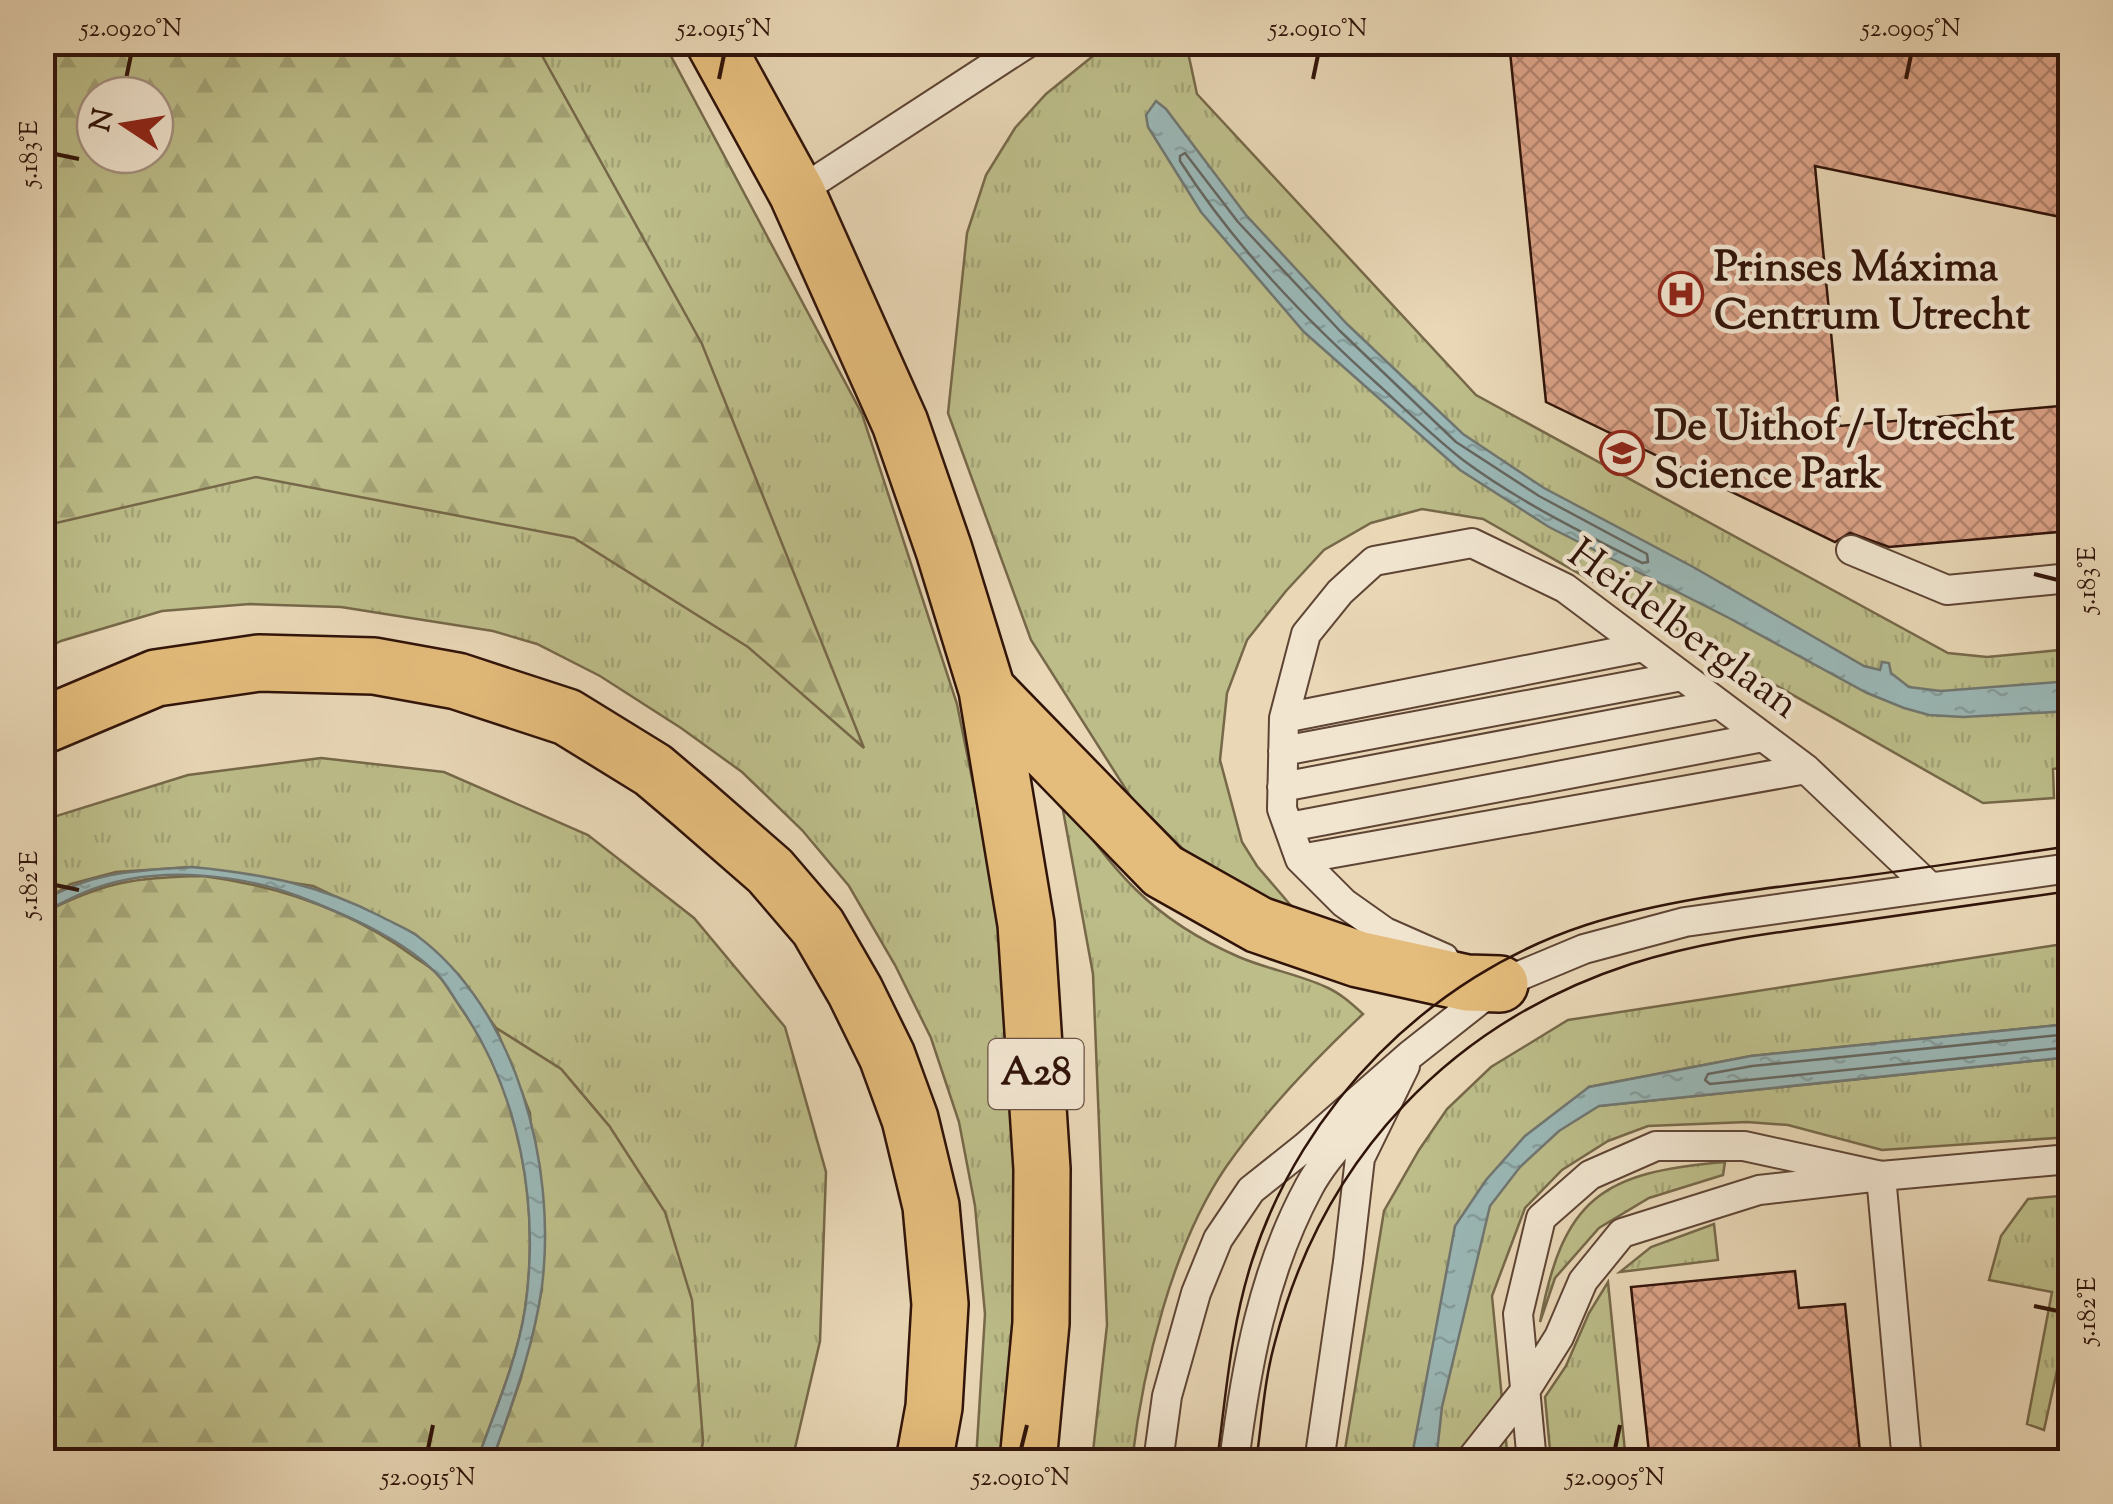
<svg xmlns="http://www.w3.org/2000/svg" width="2113" height="1504" viewBox="0 0 2113 1504" font-family="'Sorts Mill Goudy',serif">
<style>
.grass{fill:url(#grass-tufts);stroke:#766849;stroke-width:2.5;fill-rule:evenodd}
.forest{fill:url(#forest-firs);stroke:#766849;stroke-width:2.5;fill-rule:evenodd}
.water{fill:url(#water-ripples);stroke:#707671;stroke-width:2.5}
.lines{fill:none;stroke-linecap:round;stroke-linejoin:round}
.shore{stroke:#656660;stroke-width:2.5}
.building{fill:url(#building-cross-hatch);stroke:#301309;stroke-width:2.5}
.lane-casing{stroke:#5e4434;stroke-width:32}
.highway-casing{stroke:#301309;stroke-width:60}
.lane{stroke:#f1e5d0;stroke-width:28}
.highway{stroke:#e4bc7b;stroke-width:55}
.tram{stroke:#301309;stroke-width:2.5}
.ticks{fill:none;stroke:#301309;stroke-width:4}
.labels{text-anchor:middle;dominant-baseline:central;stroke-width:9;stroke-linejoin:round;paint-order:stroke}
.shield{fill:#f1e5d0;stroke:#6a5245;stroke-width:2.5}
.shield-label{font-size:40px;font-weight:bold;fill:#301309}
.poi-label{font-size:42px;font-weight:bold;fill:#301309;stroke:#f1e5d0;text-anchor:start}
.street-label{font-size:42px;fill:#301309;stroke:#f1e5d0}
.neatline{fill:none;stroke:#301309;stroke-width:4}
.ticks-label{font-size:25px;text-anchor:middle;fill:#301309}
</style>
<defs>
<pattern id="grass-tufts" width="24" height="20" patternUnits="userSpaceOnUse" patternTransform="scale(2.5)"><rect width="24" height="20" fill="#bcbd89"/><path d="M3 7l-1-3M5 7V3M7 7l1-3M15 17l-1-3M17 17v-4M19 17l1-3" fill="none" stroke="#a2a275"/></pattern>
<pattern id="forest-firs" width="22" height="20" patternUnits="userSpaceOnUse" patternTransform="scale(2.5)"><rect width="22" height="20" fill="#bcbd89"/><path d="M5 1l3.5 6h-7zM16 11l3.5 6h-7z" fill="#a2a275"/></pattern>
<pattern id="water-ripples" width="26" height="14" patternUnits="userSpaceOnUse" patternTransform="scale(2.5)"><rect width="26" height="14" fill="#9ab8b7"/><path d="M2 4q2-2 4 0t4 0M15 11q2-2 4 0t4 0" fill="none" stroke="#859d9c"/></pattern>
<pattern id="building-cross-hatch" width="8" height="8" patternUnits="userSpaceOnUse" patternTransform="scale(2.5)"><rect width="8" height="8" fill="#dba287"/><path d="M0 0l8 8M0 8l8-8" fill="none" stroke="#b2836d"/></pattern>
</defs>
<rect width="100%" height="100%" fill="#e9d7b6"/>
<filter id="stains"><feTurbulence type="fractalNoise" baseFrequency=".002" numOctaves="4"/><feColorMatrix values="0 0 0 0 .2 0 0 0 0 .09 0 0 0 0 .02 0 0 0 .5 -.17"/></filter>
<radialGradient id="worn" r=".72"><stop offset=".6" stop-color="#630" stop-opacity="0"/><stop offset="1" stop-color="#630" stop-opacity=".3"/></radialGradient>
<path class="grass" d="M43,43h621l198,371 95,290 35,174 34,262 -23,321h-27l9,-147 -10,-108 -16,-84 -28,-84 -36,-73 -46,-79 -47,-56 -60,-58 -61,-44 -81,-52 -63,-32 -44,-13 -152,-24 -91,-3 -88,7 -101,30 -18,9zM95,95h60v60h-60z
M1109,43h77l11,51 279,301 472,258 39,4 83,-8v117l-17,3 1,29 -71,5 -500,-284 -61,-10 -51,14 -47,27 -38,41 -39,49 -20,53 -7,67 22,82 15,24 42,49 -80,-39 -34,-25 -53,-52 -101,-159 -83,-227 19,-180 19,-58 29,-47 31,-34z
M321,758l123,14 144,63 106,83 91,109 41,145 -6,169 -28,120h-93l4,-20 -93,-314 -49,-58 -65,-41 -37,-53 -44,-41 -102,-48 -121,-19 -76,5 -45,12 -28,17v-76l10,-8 135,-42z
M1060,794c54,77 89,124 179,163 28,12 59,17 87,30 14,6 26,17 37,27 -49,46 -98,97 -137,153 -54,79 -83,201 -94,294h-40l15,-136 -14,-351z
M2070,943v81l-319,32 -162,31 10,19 471,-49v80l-188,13 -94,-25 -41,-3 -99,4 -40,15 -46,29 -37,38 -33,88 16,165 -165,1 41,-251 35,-61 28,-41 44,-42 77,-47z
M1725,1162l-2,13 -74,23 -50,30 -44,50 -15,44c23,-124 62,-150 185,-160z
M2070,1195v116l-26,119 -17,-6 25,-132 -63,-12 12,-44 27,-37z
M1714,1224l4,36 -98,12 31,-25z
M1608,1282l18,179h-75l-6,-64 21,-31 23,-53z"/>
<path class="forest" d="M42,43h493l167,301 162,404 -116,-101 -174,-109 -318,-61 -213,49zM95,95h60v60h-60z
M203,876c77,10 147,34 210,80 8,6 18,11 24,18 9,9 15,21 22,31 62,87 81,201 66,305 -8,51 -31,103 -48,151l-434,1v-549c61,-31 92,-36 160,-37z
M496,1028l65,41 49,58 55,85 27,88 11,141 -4,20 -207,1 29,-84 21,-89 -12,-176z"/>
<path class="water" d="M1156,101l10,8 80,106 101,109 116,110 81,54 151,80 169,98 16,4 2,-8 7,1 2,10 18,14 32,4 129,-10v30l-107,6 -34,-2 -25,-7 -37,-15 -138,-75 -180,-91 -89,-57 -156,-138 -103,-120 -53,-85 -2,-12z
M192,867c71,7 126,17 190,50 11,6 24,11 34,18 101,74 141,231 126,351 -8,60 -30,118 -50,175h-15c17,-48 40,-100 48,-152 15,-103 -5,-217 -66,-304 -7,-10 -13,-22 -22,-31 -32,-33 -82,-55 -124,-72 -68,-29 -160,-39 -230,-9 -14,6 -27,13 -40,20v-12c50,-30 92,-30 149,-34z
M2070,1024v33l-471,49 -40,25 -39,36 -30,39 -48,201 -6,54h-25l44,-235 31,-46 39,-44 64,-49 162,-31z"/>
<g class="lines">
<path class="shore" d="M1185,153l53,69 102,109 116,111 83,54 108,58 1,8 -6,1c-61,-31 -124,-62 -179,-103 -28,-22 -54,-47 -80,-71 -76,-68 -148,-142 -203,-228v-5z
M2070,1034l-318,32 -44,8 -3,6 5,4 360,-37"/>
</g>
<path class="building" d="M1509,42h561v177l-255,-53 25,260 230,-21v126l-181,16 -39,-14 -15,9 -289,-140z
M1795,1271l4,37 46,-4 16,158h-211l-19,-175z"/>
<g class="lines">
<defs>
<path id="lane" d="M797,193l232,-151
M1851,550l96,40 123,-12
M1284,718l359,-71
M1283,751l399,-75
M1282,787l437,-83
M1289,827l474,-90
M1300,859l506,-90
M1444,958l-59,-26 -41,-29 -44,-44 -18,-50 2,-91 22,-84 34,-42 34,-31 98,-18 93,45 241,181 124,118
M1158,1462l9,-66 29,-103 22,-54 33,-49 54,-43 105,-92 90,-71 84,-35 101,-27 385,-54
M1234,1462c12,-95 29,-190 75,-275 15,-28 41,-54 61,-80
M1319,1462l29,-200 12,-104 45,-92
M1469,1462l56,-71 34,-54 24,-56 39,-48 137,-43 122,-14 26,286
M1532,1462l-14,-148 23,-96 49,-43 66,-29h88l137,30 189,-17"/>
<path id="highway" d="M714,42l83,151 103,230 44,127 43,140 39,234 16,245 -1,154 -13,139
M987,690l176,181 96,54 99,34 109,24 33,1
M42,726l114,-48 103,-15 115,3 83,15 110,36 86,53 39,33 78,68 48,56 37,64 32,65 23,63 21,87 9,98 -6,103 -10,55"/>
</defs>
<use href="#lane" class="lane-casing"/>
<use href="#highway" class="highway-casing"/>
<use href="#lane" class="lane"/>
<use href="#highway" class="highway"/>
<path class="tram" d="M1217,1462c9,-68 14,-136 35,-201 50,-156 178,-285 334,-336 76,-24 158,-34 238,-44 82,-10 164,-23 246,-35
M1256,1462c6,-40 8,-81 19,-120 48,-184 175,-319 356,-378 65,-21 133,-30 200,-39 80,-12 160,-23 239,-34"/>
</g>
<path class="ticks" d="M126,79l5,-24M719,79l5,-24M1313,79l5,-24M1906,79l5,-24M55,154l24,5M2034,574l24,6M55,885l24,5M2034,1306l24,5M428,1449l5,-24M1021,1449l6,-24M1615,1449l5,-24"/>
<defs>
<symbol id="hospital-ring" viewBox="-11 -11 22 22"><circle r="9.5" fill="#f1e5d0" stroke="#8f2418" stroke-width="1.5"/><path d="M-5-5h3v3.5h4V-5h3V5h-3V1.5h-4V5h-3Z" fill="#8f2418"/></symbol>
<symbol id="university-ring" viewBox="-11 -11 22 22"><circle r="9.5" fill="#f1e5d0" stroke="#8f2418" stroke-width="1.5"/><path d="M0-5L7-2L0 1L-7-2ZM-4 1L0 2.5L4 1V4Q0 6-4 4Z" fill="#8f2418"/></symbol>
</defs>
<g fill-rule="evenodd">
<use href="#hospital-ring" x="1656" y="269" width="50" height="50"/>
<use href="#university-ring" x="1597" y="428" width="50" height="50"/>
</g>
<g class="labels">
<rect class="shield" x="988.5" y="1039" width="95" height="70" rx="8"/>
<g class="shield-label">
<text x="1036" y="1074">A28</text>
</g>
<g class="poi-label">
<text x="1714" y="270">Prinses Máxima<tspan x="1714" dy="48">Centrum Utrecht</tspan></text>
<text x="1654" y="429">De Uithof / Utrecht<tspan x="1654" dy="48">Science Park</tspan></text>
</g>
<g class="street-label">
<text transform="translate(1682 631) rotate(36)">Heidelberglaan</text>
</g>
</g>
<rect width="2113" height="1504" fill="none" stroke="#e9d7b6" stroke-width="110"/>
<g transform="translate(125 125) rotate(282)"><circle r="48" fill="#f1e5d0" stroke="#a49180" stroke-width="2.5"/>
<path d="M0-8L18 38L0 25L-18 38Z" fill="#8f2418"/>
<text y="-15" font-size="28" font-weight="bold" text-anchor="middle" fill="#301309">N</text>
</g>
<rect x="55" y="55" width="2003" height="1394" class="neatline"/>
<g class="ticks-label">
<text x="131" y="36">52.0920°N</text>
<text x="724" y="36">52.0915°N</text>
<text x="1318" y="36">52.0910°N</text>
<text x="1911" y="36">52.0905°N</text>
<text transform="translate(28 154) rotate(-90)" y="9">5.183°E</text>
<text transform="translate(2086 580) rotate(-90)" y="9">5.183°E</text>
<text transform="translate(28 885) rotate(-90)" y="9">5.182°E</text>
<text transform="translate(2086 1311) rotate(-90)" y="9">5.182°E</text>
<text x="428" y="1485">52.0915°N</text>
<text x="1021" y="1485">52.0910°N</text>
<text x="1615" y="1485">52.0905°N</text>
</g>
<rect width="100%" height="100%" filter="url(#stains)"/>
<rect width="100%" height="100%" fill="url(#worn)"/>
</svg>
